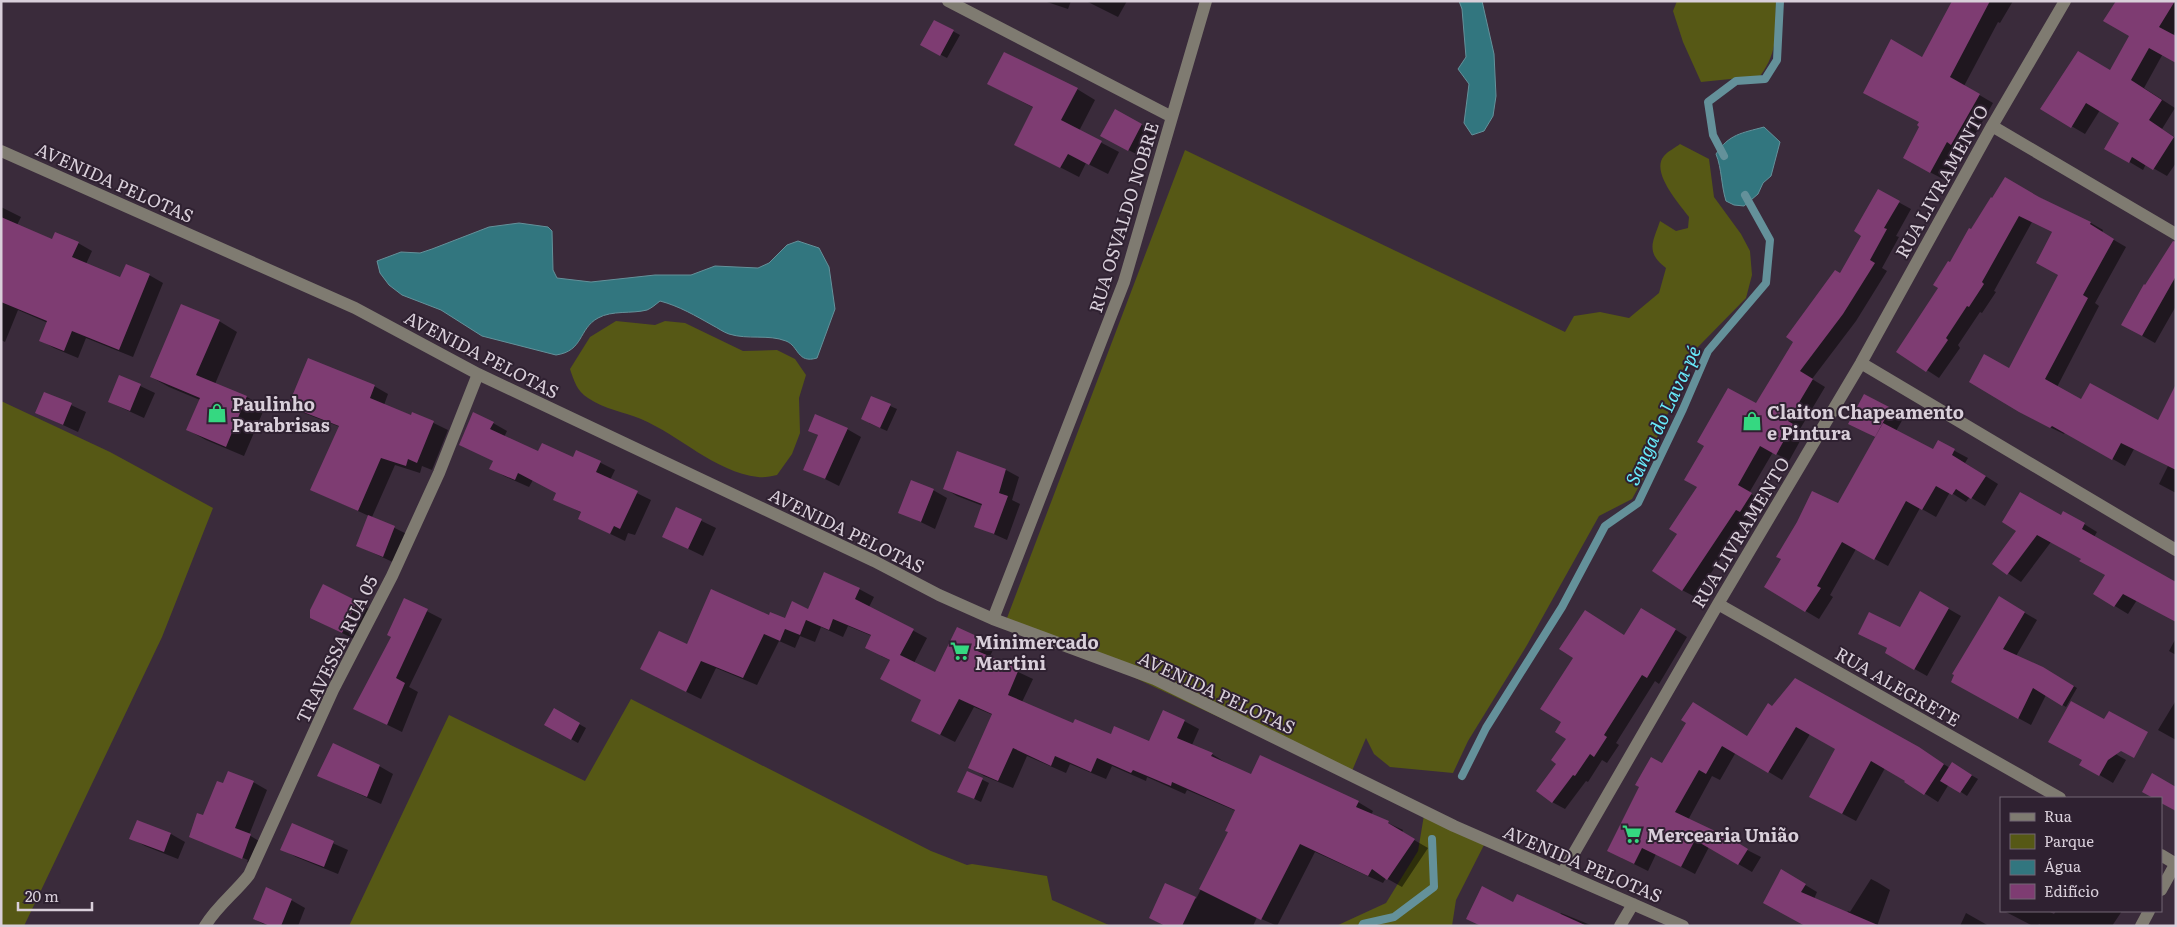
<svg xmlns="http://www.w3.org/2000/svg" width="2177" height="927" viewBox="0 0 2177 927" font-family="Literata,serif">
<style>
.green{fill:#565815}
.water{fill:#32767f;stroke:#64919a}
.shadow{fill:#0007}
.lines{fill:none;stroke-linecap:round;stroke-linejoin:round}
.stream{stroke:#64919a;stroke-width:8}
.building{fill:#7e3c72}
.minor{stroke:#7f7b71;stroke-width:12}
.labels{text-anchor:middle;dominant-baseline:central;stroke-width:4;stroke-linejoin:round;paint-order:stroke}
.street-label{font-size:18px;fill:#d9cfda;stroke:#2f2131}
.poi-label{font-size:18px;font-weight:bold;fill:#d9cfda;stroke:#2f2131;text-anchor:start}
.water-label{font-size:19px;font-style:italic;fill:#68eafb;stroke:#2f2131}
</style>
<rect width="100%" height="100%" fill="#3a2b3b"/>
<path class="green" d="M1677,1h99c-1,31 3,50 -16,75l-59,6 -18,-40 -10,-31z
M1680,144l29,15 5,38 27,37 9,17 2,24 -6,23 -49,50 -41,92 -13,39 -11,20 -33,17 -72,129 -59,96 -15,32 -63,-6 -16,-13 -8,-16 -17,40 -342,-160 178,-468 380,182 9,-16 26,-4 29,6 30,-25 7,-25c-21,-16 -13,-26 -6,-47l16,10 12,-3 1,-11c-9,-12 -39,-45 -25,-61 4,-5 11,-8 16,-12z
M616,321l39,4 10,-4 20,2 58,28 34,-1 18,9 11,16 -7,23 1,35 -8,21 -15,21c-6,1 -13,3 -19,2 -43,-5 -79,-42 -117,-58 -17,-7 -37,-10 -53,-21 -11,-7 -14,-17 -18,-29l20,-32z
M1,401l109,51 103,56 -51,129 -138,289h-23z
M631,699l300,152 36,14 5,-1 75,12 5,24 59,26h-762l100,-211 136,66z
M1424,815l61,28 -29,57 -4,26h-116l50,-23 32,-52z"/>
<path class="water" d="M1459,1h23l12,53 2,42 -3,20 -9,15 -12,4 -8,-12 5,-39 -11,-15 8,-12 -4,-48z
M1764,127l16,15 -9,34 -8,7 -5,11 -14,12 -10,-1 -8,-4c-5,-16 -4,-32 -10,-47 13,-20 26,-21 48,-27z
M519,223l29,4 4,4 1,39 4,8 34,4 64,-7h36l24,-9 43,2 11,-5 18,-18 11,-4 21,7 10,19 6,42 -18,49c-20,6 -18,-12 -31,-17 -18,-7 -38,-1 -57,-7 -6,-2 -11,-6 -17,-9 -16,-9 -33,-19 -52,-24 -4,3 -8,7 -13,9 -15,4 -35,0 -49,8 -20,11 -14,33 -42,37l-74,-19 -41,-26 -39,-15 -13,-10 -9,-12 -3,-12 24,-9 19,1 12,-4 57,-22z"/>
<path class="shadow" d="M1044,1h27l-3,8z
M1086,1h41l-9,16z
M1954,1h59l-13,22 -2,-1 -34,64 29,17 -28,49 -4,-3 -16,31 -27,-14 4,-108z
M2117,1h59v29l-32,58 31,20 -13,21 14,9v25l-9,13 -21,-12 -3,6 -37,-22 15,-25 -21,-13 -15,24 -43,-25 68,-37 21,-36z
M934,21l26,14 -13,23 -25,-13z
M989,84l88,5 18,11 -16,31 40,21 -11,22 -22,-11 -7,14 -64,-33 19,-36z
M1115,110l41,23 -14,24 -27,-14z
M1878,191l33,18 -15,27 3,1 -17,31 5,3 -31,50 -44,58 13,8 -25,42 5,3 -16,29 -16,-9 -24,41 14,8 -10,17 -4,-2 -54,81 -13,-7 -3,-56 78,-129 83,-130 23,-40z
M2040,198l51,25 12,7 -1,3 24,14 -31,56 4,3 -42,81 25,14 76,21 18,-31v102l-17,-9 9,-18 -34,-17 -9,17 -60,-34 -1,2 -31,-15 -24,-50 51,-94 -6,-42 -22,-11 -38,69 2,1 -14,21 -2,-1 -22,33 2,3 -21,30 -41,-27 42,-63 10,-24 21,-34z
M1,207l20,10 -4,8 36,15 25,3 14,8 -6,13 35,15 28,-4 14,8 -30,74 -47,-19 -8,20 -24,-10 -14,-8 8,-17 -30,-13 -13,32 -4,-2z
M2176,260v46l-21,37 -32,-18z
M219,321l18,11 -22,52 32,13 18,10 -21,49 -38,-16 -18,-10 12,-30 -31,-13 -18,-10z
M119,376l36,17 -11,25 -35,-16z
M374,386l14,8 -4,11 28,11 1,-3 35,17 -16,40 -10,-4 -2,7 -25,-8 -23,52 37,18 -12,29 -39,-18 11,-30 -57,-26 28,-63 -36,-14 -14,-8z
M45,393l41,19 -8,20 -41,-19z
M872,398l25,11 -10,22 -18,-8z
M1890,409l14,8 -8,14 37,20 5,-9 30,16 -3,5 33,21 -13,22 -15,-9 -4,5 -16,-10 -14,25 -16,-9 -32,58 -32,-17 -26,46 3,2 -14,22 -54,-32 73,-82 38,-67 -12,-7z
M493,423l14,8 -3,6 35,16 34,6 4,-8 38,19 -5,10 41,20 -16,35 -7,-2 -3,8 -31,-15 -12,-13 -27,-14 3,-6 -25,-13 -4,7 -25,-11 -13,-8 3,-7 -34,-17z
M847,429l14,8 -22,49 -34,-17 14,-33 -9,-6z
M957,452l49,18 13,7 -7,23 8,4 -13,36 -31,-14 7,-20 -26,-10 -13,-8z
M933,490l14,8 -12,31 -35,-17z
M677,509l39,19 -13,28 -39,-19z
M2061,517l23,7 13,8 -3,5 43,63 -9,14 -33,-20 11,-19 -24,-16 -31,-17 -30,40 -27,-18z
M323,586l48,24 -15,30 -30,-15z
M859,589l15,8 -5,10 58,31 -13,25 21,11 36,-19 2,1 8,-16 13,8 -5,10 44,21 -11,23 52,23 37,11 39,7 34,-22 15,8 -7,16 20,9 14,9v1l26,12 8,-19 98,45 15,9 -2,4 32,15 -1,3 26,15 -26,39 -16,-9 -3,5 -68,-31 -38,74 -20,-9 -4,9h-89l-13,-8 15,-33 30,14 34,-67 6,-21 -49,-21 -2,4 -38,-17 -1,4 -34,-15 -6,13 -36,-15 -4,9 -39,-17 -14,32 -29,-12 -14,-9 23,-52 -19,-8 -19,35 -28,-14 -4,-28 -31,-39 -11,-5 -9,-20 -24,-10 -5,11 -22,-10 -6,15 -15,-6 -5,12 -16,-7 -22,44 -41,-17 -15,31 -45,-22 31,-31 82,-30 16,4z
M1921,593l40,23 -34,60 -41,-23 3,-4 -16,-8 27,-12z
M1999,598l38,22 -21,36 27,12 34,20 -11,19 -20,-12 -15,30 -66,-36 -9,-14z
M405,600l37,19 -33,68 9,5 -16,40 -47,-23 38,-72z
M1654,616l33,21 -28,47 -4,-3 -39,62 3,2 -12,18 -5,-3 -14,22 -2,-1 -21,28 -13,-7 6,-39 9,-25 58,-102z
M2176,638v17l-7,-4z
M2175,702h1v38l-18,-10z
M1773,707l159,50 18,11 2,-4 26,15 -11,17 -18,-12 -11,18 -53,-34 -29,53 -32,-17 13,-55 -27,-15 -28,46 -46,-28 -16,28 -8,-4 -24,44 73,37 -9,15 -43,-25 -14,27 -39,-20 -8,17 -26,-13 41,-93 85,-27z
M554,710l32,18 -8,15 -32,-18z
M2061,722l65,38 -13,23 -32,-19 2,-4z
M379,766l14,8 -12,30 -62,-28z
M967,772l22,11 -8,19 -15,-7z
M253,782l14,8 -18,45 15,9 -8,22 -9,-4 1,-2 -45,-19v2l-13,-7 34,-51z
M137,821l34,13 14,8 -7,17 -33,-13 -14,-8z
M292,825l56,25 -10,24 -42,-17 -14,-8z
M1782,871l35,21 -3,7 33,14 1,-2 2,1 21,-33 6,3 13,8 -13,36h-70z
M291,900l14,8 -7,18h-31l-13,-7z
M1514,903l46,12 1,-2 32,13h-112z
M2004,911h44l6,3 2,-3h66l-10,15h-70l-3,-2 -1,2h-5z
M1966,913l23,13h-29z"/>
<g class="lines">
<path class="stream" d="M1724,156l-11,-21 -5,-33 28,-21 29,-2 12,-19 3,-59
M1462,776l24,-48 76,-121 43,-81 33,-23 45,-94 25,-58 58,-68 4,-43 -25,-45
M1362,926l1,-2 31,-7 40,-30 -2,-48"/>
</g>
<path class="building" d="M1952,1h38l-40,76 30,17 -29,51 -4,-3 -17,31 -27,-15 16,-31 -2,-2 2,-3 -56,-29 28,-54 31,18z
M2116,1h59l-16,26 17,9v27l-27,-15 -18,32 31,20 -13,20 25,17 -21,33 -21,-13 -3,6 -25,-14 15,-26 -33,-20 -15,25 -31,-19 38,-58 32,19 19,-34 -26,-15z
M934,20l20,10 -14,26 -20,-11z
M1004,52l74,36 -17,32 41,21 -13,24 -21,-11 -8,14 -46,-23 19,-38 -46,-23z
M1115,109l27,15 -14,27 -28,-15z
M2005,177l34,20 52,25 -1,2 24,15 -31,56 5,3 -43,81 36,20 9,-16 68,37 18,-36v86l-55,-27 -9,17 -60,-34 -2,2 -31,-16 -50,-30 15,-28 25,14 49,-93 -22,-12 16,-31 -33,-16 -37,66 2,2 -15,23 -2,-1 -21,32 2,2 -22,32 -30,-20 42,-64 -5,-3 15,-24 2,1 19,-34 2,1 20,-32 1,1z
M1878,189l22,12 -16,27 3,1 -17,31 5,3 -32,51 -43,57 13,8 -25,42 5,3 -17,31 -16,-9 -22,39 14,8 -12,19 -4,-2 -54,81 -30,-20 25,-37 -8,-5 28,-42 -13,-7 20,-34 -7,-4 31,-54 28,15 37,-61 -7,-5 49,-67 5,3 21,-37 -7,-5z
M1,217l51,22 3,-7 24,10 -7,15 48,20 6,-13 24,10 -31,76 -47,-19 -8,20 -25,-10 8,-20 -46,-19z
M2173,241l3,1v34l-34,60 -21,-11 23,-41 1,1z
M181,304l39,16 -24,55 51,21 -21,51 -40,-17 14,-32 -50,-21z
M308,358l67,27 -5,13 41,17 1,-3 22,9 -17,42 -9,-4 -2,7 -25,-8 -23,53 -48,-21 29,-64 -51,-20z
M119,375l22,9 -11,27 -22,-9z
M44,392l28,11 -9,22 -28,-12z
M1864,394l27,14 -16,29 -27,-13z
M871,396l20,8 -11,24 -19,-9z
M473,412l21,10 -4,7 48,22 4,-8 31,14 3,-7 25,11 -5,11 42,19 -18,38 -6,-3 -4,8 -32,-15 3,-7 -28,-12 3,-7 -38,-20 -3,7 -26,-11 4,-8 -34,-16z
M815,414l33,14 -23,51 -22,-9 15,-35 -10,-4z
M1883,423l50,26 5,-9 17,9 -3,6 34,21 -15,23 -15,-10 -4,6 -16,-9 -14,24 -16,-9 -32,59 -32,-18 -25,44 4,2 -16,24 -41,-25 17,-28 -5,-2 21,-35 15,-31 26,12z
M957,451l49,18 -7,24 9,3 -14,38 -20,-7 8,-23 -39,-15z
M911,480l23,9 -13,33 -23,-9z
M2020,492l41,23 2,-4 22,12 -3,6 94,53v40l-53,-28 -9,13 -21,-13 12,-19 -26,-14 2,-2 -44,-24 -30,40 -15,-11 24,-33 -14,-9z
M676,507l26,12 -14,30 -26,-12z
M368,515l27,11 -12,31 -27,-11z
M824,572l36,16 -5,11 59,30 -14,26 35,17 22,-45 24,11 -6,12 44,19 -11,26 65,28 2,-4 36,15 3,-8 35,15 14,-31 22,10 -8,18 36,15 -2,3 40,18 9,-19 99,46 -3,6 33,14 -1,2 27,16 -28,41 -15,-11 -4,7 -68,-32 -39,76 -62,-31 29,-57 -3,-1 10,-21 -63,-28 -1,4 -38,-16 -2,3 -34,-15 -6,14 -36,-16 -4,10 -38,-18 -15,33 -30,-13 24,-54 -33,-15 -19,36 -29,-14 10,-21 -41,-21 10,-19 -25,-12 6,-13 -38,-16 -4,11 -23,-10 -6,15 -15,-6 -5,12 -16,-7 -21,44 -42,-17 -15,31 -46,-23 19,-38 28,13 24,-55 58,26 1,-3 15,6 7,-17 16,8z
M323,584l34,17 -15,32 -32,-15v-8z
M1920,591l29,17 -35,62 -29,-17 2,-5 -29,-14 11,-22 31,15z
M1999,596l26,16 -22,37 40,18 31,19 -12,20 -29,-18 -15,31 -67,-37 3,-7 -2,-1z
M404,598l24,11 -32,69 9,5 -18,42 -34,-16 38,-72 -4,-2z
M1641,608l35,21 -29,49 -5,-3 -38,60 3,2 -13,20 -4,-3 -15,22 -2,-1 -21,28 -16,-12 20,-27 -5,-4 15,-21 -11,-7 6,-10 -21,-13 33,-51 -14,-9 26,-39 39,25z
M1795,678l124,69 25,17 -20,31 -20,-13 1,-1 -34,-20 -29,53 -33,-17 26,-48 -39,-22 -28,46 -46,-27 -16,28 -7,-4 -24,42 57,27 16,10 -10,16 -43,-25 -14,27 -39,-19 -8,16 -27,-13 32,-64 -4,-2 16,-28 11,6 24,-40 -5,-3 12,-18 54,34 21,-33 4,3z
M2071,701l33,18 5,-8 39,21 -14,26 -13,-7 -13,9 -9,16 -20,-11 3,-5 -34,-18z
M554,708l26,15 -9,17 -27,-15z
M333,743l47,22 -13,32 -50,-21z
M1952,762l20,13 -12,18 -20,-12z
M228,771l26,10 -19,47 16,6 -9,25 -53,-22 8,-24 6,2 14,-34 6,2z
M967,771l16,7 -9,21 -17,-7z
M2152,773l24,14v24l-15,-8v-5h-8l-11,-6z
M137,820l34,13 -7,19 -35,-13z
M292,823l42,18 -10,26 -44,-17z
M1781,869l25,15 -5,8 79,34h-75l-42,-23z
M1165,883l31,14 -14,29h-17l-16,-8z
M1482,886l31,16 4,-8 70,32h-106l-15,-7z
M266,887l26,12 -11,27h-11l-17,-7z"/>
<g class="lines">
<path class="minor" d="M948,1l224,116 -48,165 -131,337
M1172,117l34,-116
M1992,126l184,108
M1,151l354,157 123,66 396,187 65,34 54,24 162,60 299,147 229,100
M1861,363l315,187
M1718,604l342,194
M2161,855l15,9
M1563,872l155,-268 143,-241 131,-237 73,-125
M2161,890l15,-27
M205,926c12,-20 30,-33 44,-51l84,-185 59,-114 47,-103 39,-99
M1620,926l13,-22
M2141,926l8,-15"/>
</g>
<defs>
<symbol id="shop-bare" viewBox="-9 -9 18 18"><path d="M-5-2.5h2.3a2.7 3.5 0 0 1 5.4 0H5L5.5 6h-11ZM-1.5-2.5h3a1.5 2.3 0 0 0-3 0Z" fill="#35d881" stroke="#2f2131" stroke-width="2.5" paint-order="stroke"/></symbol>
<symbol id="supermarket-bare" viewBox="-9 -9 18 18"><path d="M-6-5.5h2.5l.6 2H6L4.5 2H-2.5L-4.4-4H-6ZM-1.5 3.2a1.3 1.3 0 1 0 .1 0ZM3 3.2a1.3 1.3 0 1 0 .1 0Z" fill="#35d881" stroke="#2f2131" stroke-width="2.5" paint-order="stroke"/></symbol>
</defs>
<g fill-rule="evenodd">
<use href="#shop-bare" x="203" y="399" width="28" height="28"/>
<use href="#shop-bare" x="1738" y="407" width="28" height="28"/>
<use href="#supermarket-bare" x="946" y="637" width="28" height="28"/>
<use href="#supermarket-bare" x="1618" y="820" width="28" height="28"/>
</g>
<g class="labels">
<g class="street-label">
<text transform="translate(1941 181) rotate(-61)">RUA LIVRAMENTO</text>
<text transform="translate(115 182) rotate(24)">AVENIDA PELOTAS</text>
<text transform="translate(1123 217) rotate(-73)">RUA OSVALDO NOBRE</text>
<text transform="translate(482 354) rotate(27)">AVENIDA PELOTAS</text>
<text transform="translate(847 530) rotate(26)">AVENIDA PELOTAS</text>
<text transform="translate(1740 532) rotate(-59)">RUA LIVRAMENTO</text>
<text transform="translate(336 649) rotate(-64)">TRAVESSA RUA 05</text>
<text transform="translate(1898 686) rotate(30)">RUA ALEGRETE</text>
<text transform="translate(1217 692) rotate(25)">AVENIDA PELOTAS</text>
<text transform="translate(1583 863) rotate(23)">AVENIDA PELOTAS</text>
</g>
<g class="poi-label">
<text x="232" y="403">Paulinho<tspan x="232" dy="21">Parabrisas</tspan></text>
<text x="1767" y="411">Claiton Chapeamento<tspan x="1767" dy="21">e Pintura</tspan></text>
<text x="975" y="641">Minimercado<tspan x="975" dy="21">Martini</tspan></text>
<text x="1647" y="834">Mercearia União</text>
</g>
<g class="water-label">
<text transform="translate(1662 415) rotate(-65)">Sanga do Lava-pé</text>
</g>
</g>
<rect width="2177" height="927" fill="none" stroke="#d9cfda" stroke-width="5"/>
<rect x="2000" y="797" width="162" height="115" fill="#2f2131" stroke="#736775"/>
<rect x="2010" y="813" width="25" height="8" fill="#7f7b71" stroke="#736775"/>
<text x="2044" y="822" font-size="15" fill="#d9cfda">Rua</text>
<rect x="2010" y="834" width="25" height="15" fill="#565815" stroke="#736775"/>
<text x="2044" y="847" font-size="15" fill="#d9cfda">Parque</text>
<rect x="2010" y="860" width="25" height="15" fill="#32767f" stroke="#736775"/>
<text x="2044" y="872" font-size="15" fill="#d9cfda">Água</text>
<rect x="2010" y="884" width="25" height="15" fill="#7e3c72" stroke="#736775"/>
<text x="2044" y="897" font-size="15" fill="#d9cfda">Edifício</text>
<path d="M18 902v8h74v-8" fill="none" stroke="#d9cfda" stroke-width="2.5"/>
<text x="25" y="902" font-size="15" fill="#d9cfda" stroke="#2f2131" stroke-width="4" paint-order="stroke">20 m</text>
</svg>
